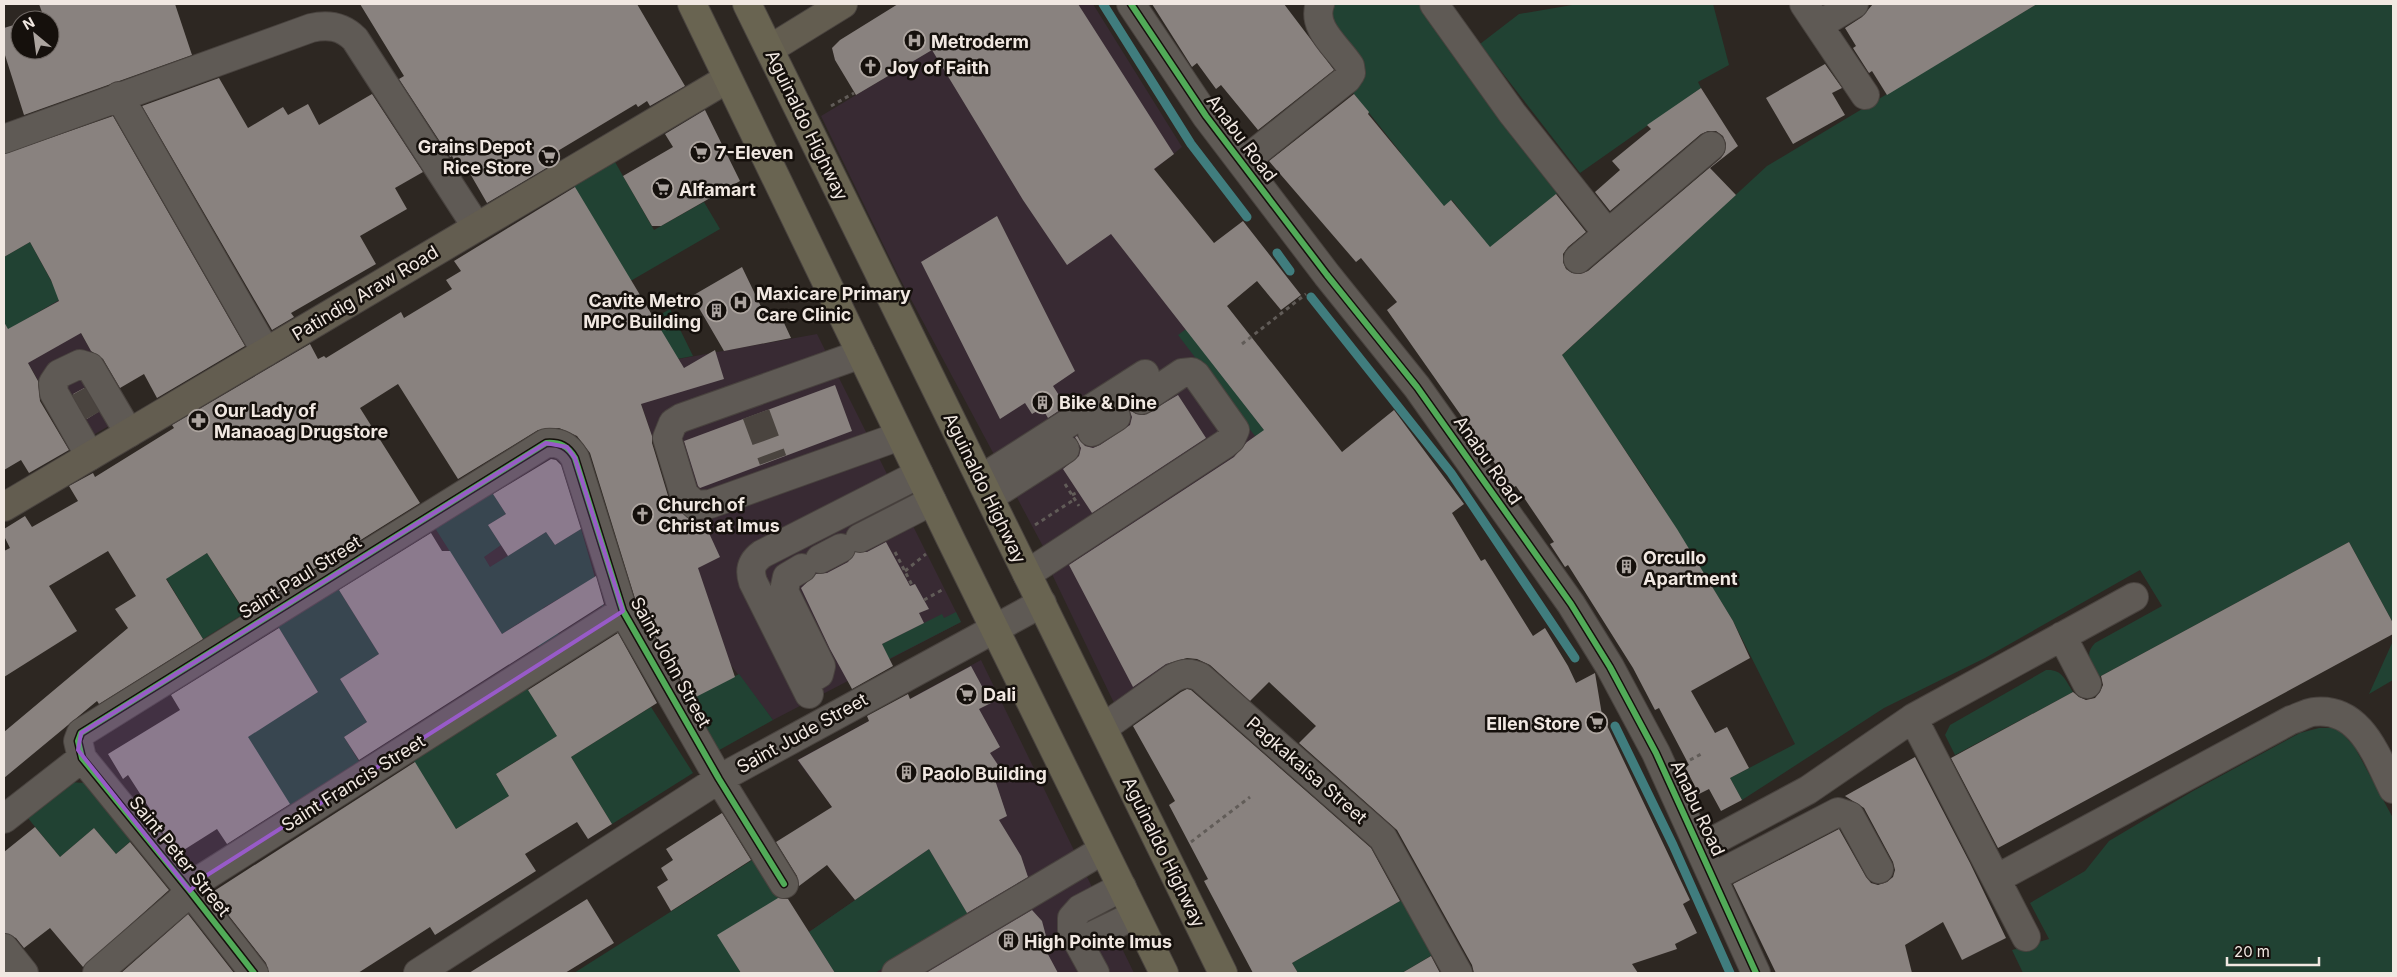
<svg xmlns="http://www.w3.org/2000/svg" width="2397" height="977" viewBox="0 0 2397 977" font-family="Inter,sans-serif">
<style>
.commercial{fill:#382a33}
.green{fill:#214233}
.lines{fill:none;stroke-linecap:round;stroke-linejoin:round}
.stream{stroke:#407d7e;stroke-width:9}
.building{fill:#89827f}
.minor-tunnel{stroke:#4a443f;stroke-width:28;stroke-dasharray:28 14;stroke-linecap:butt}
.minor-casing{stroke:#49433f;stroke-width:30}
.major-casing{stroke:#49433f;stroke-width:30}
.highway-casing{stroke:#49433f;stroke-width:30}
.path{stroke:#615c58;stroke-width:3;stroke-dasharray:4 4;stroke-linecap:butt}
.minor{stroke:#5f5a55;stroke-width:28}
.major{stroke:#635d50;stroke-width:28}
.highway{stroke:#696451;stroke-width:28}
.cycleway-casing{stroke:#15100c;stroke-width:9}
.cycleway{stroke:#51ab58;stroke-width:6}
.marked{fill:#985bc8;fill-opacity:0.2;stroke:#985bc8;stroke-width:4;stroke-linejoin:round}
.labels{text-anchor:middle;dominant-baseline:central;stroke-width:5;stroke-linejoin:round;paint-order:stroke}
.poi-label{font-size:18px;font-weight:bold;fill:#f1e8e2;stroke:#15100c;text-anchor:start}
.street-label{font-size:18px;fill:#f1e8e2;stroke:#15100c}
</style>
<rect width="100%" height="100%" fill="#2d2722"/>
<path class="commercial" d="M1008,4h85l89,143 -39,32 125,256 -65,204 -88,66 -65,-135 4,-3 -156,-292 -77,-159z
M61,299l67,116 -52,30 -48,-82 -1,-44z
M817,334l144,288 -188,98 -43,-56 -101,-296z
M981,660l153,313h-391l66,-41 77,-53 -89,-119z"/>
<path class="green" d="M1335,4h85l139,188 -57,45 -18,31 -11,-41 -21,-27 -8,6 -55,-44 12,-9 -51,-64 -22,-78z
M1578,4h135l16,61 -31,17 3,6 -121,85 -100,-129 39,-30z
M2037,4h356v619l-44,-81 -250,135c-7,-12 -16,-22 -4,-34l67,-37 -22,-36 -155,88 -101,50 -142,92 -12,-22 65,-34 -62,-123 -45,-73 -40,-64 -69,-102 -20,-24 208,-192z
M615,162l39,68 50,-28 16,27 -105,61 22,38 33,-19 23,47 -64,12 -36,-57 -52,32 -10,-17 -41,26 11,17 -33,21 -22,-36 19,-12 -2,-4 33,-20 -6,-11 54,-33 7,10 60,-36 -37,-62z
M30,242l31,57 -57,33v-75z
M1186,329l79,102 -10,5 -77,-101z
M492,492l14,22 -18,11 13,20 -17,12 6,10 56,-35 9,13 26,-16 23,80 -17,-27 -44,26 17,28 -20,13 -18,-28 -20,13 -67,-106z
M207,553l38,60 -42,26 -37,-61z
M337,587l42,67 -39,25 27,43 -23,15 16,26 -69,44 -44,-70 71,-45 -41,-67z
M956,612l5,10 -72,37 -7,-15 60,-30 2,4z
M2393,641v39l-24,14z
M2046,670c16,-1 19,9 27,22l-118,63 -10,-20 5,-10z
M739,674l34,46 -59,33 -32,-49z
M527,688l44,69 80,-50 42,66 -81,51 -41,-67 -50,1 -25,16 13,22 -53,33 -43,-69z
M2319,728h18l17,18 39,72v155h-370l-11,-23 37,-11 -19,-36 55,-32 24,-30 84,-50 107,-58z
M68,782l18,1 48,55 -18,16 -22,-26 -34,29 -33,-40z
M929,849l40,67 -94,57h-40l-26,-41z
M757,857l25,39 -64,39 23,38h-167z
M1407,897l30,55 -35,21h-104l-6,-10z"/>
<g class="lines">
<path class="stream" d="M1103,4l88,140 56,73
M1277,253l13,18
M1311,297l140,176 124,185
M1615,726l58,119 57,128"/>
</g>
<path class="building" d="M39,4h136l17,51 -168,60 -20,-63v-24l16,-5v27h30v-30h-22l15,-5z
M360,4h277l48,82 -35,20 -3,-5 -9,6 -2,-3 -80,48 4,8 -73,43 -19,-33 -6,4 -10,-18 -2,1 -51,-78 5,-3z
M898,4h180l96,150 -20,15 60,74 29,-22 58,74 -20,15 -24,-29 -30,25 115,146 52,-42 70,94 -12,9 29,48 4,-2 48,77 12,-8 23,38 8,17 19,-10 7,42 88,185 -7,4 14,29 -22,11 2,5 -45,15 6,9h-164l-2,-8 -75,-135 -98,-87 17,-17 -47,-44 -19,19 -40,-36 -13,-6 -10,-1 -21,6 -33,23 -64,-122 165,-108 13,-15 17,-12 -153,-196 -44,31 -44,-65 -91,-150 -76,45 -21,-35 -3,-12 8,-8z
M1152,4h132l50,66 -76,60 -37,-45 -5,4 -19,-26 -5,4z
M1873,4h164l-150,91 -15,-24 -3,2 -16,-25 3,-2 -11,-18 17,-11z
M1825,64l17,24 -10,5 13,22 -52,29 -27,-46z
M219,78l29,50 35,-21 5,8 20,-11 11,21 53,-31 51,78 -28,16 12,21 -47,27 16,28 -85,49 3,4 -22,13 -130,-224z
M1701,88l37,58 -28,22 26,27 -174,160 115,174 56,92 17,37 -59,33 24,42 12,-6 22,41 -19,10 12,22 -21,11 -12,-22 -10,5 -14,-27 4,-2 -30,-57 -4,2 -22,-42 -65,-103 -3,2 -15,-23 4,-2 -38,-56 -4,2 -125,-178 10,-8 -36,-44 -5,4 -87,-101 85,-67 15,18 -1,2 76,92 7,-6 39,47 66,-53 30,38 -18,15 -5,7v8l3,7 6,4 8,1 8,-3 133,-113 4,-6 1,-8 -3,-8 -7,-5h-8l-7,3 -91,77 -15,-19 25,-22 -8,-9 39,-32 -4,-4z
M705,110l35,71 -79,45h-9l-29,-50 50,-29 -8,-13z
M113,116l132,230 -88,52 -13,-24 -24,14 -17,-29 -12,-8 -10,-18 -53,30 10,18 2,20 29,49 -40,23 -8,-13 -17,10v-148l4,7 51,-28 -8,-21 -21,-38 -26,15v-103z
M575,187l109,181 31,-18 9,29 -83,25 11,32v7l17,56 20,20 14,1 17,37 -22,11 37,109 -43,22 -55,-94 -47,-152 -13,-17 -18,-8 -21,2 -80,49 -60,-95 -38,24 60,95 -175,109 -38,-59 -41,26 37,60 -104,65 -2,-3 -93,77v-46l124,-104 -13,-19 21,-13 -28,-45 -59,35 28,45 -73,46v-126l6,-3 -6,-12v-7l21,-13 7,11 46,-26 -9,-15 24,-13 2,4 79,-49 -2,-3 138,-81 8,15 6,-3 2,2 75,-46 3,6 48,-29 -6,-9 15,-9 -7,-10z
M997,216l78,155 -22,15 13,20 -18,12 -6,-10 -10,6 -7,-11 -25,16 -79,-157z
M742,267l24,50 13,-5 12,26 -67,13 -32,-55z
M835,385l17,46 -152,57 -2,-2 -14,-45z
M84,388l14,24 -11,7 -14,-25z
M1178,395l28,43 -114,75 -29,-44 16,-13 2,-8 -6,-11 2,-1 8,10 8,2 7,-3 30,-20 2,-8 -3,-8 7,5 8,1z
M551,459l5,1 5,5 20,64 -26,16 -9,-13 -38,24 -20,-31 18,-11 -13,-20z
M431,533l11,18h8l52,83 94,-58 8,28 -245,156 -15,-23 23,-15 -27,-43 39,-25 -40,-64z
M886,542l24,44 5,-2 14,25 -10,4 5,10 -42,21 11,22 -41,23 -22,-40 -29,-61 15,-14 11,-1 21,-11 7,-10h12z
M2349,542l44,81v11l-395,214 -47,-90 122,-66 6,5 7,3 9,-2 5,-6 3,-7 -2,-9z
M279,628l39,64 -70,45 42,67 -63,40 -10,-15 -38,24 -25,-31 3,-2 -29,-45 -5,4 -15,-25 72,-44 -9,-15z
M618,633l39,70 -86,54 41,67 -24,15 -11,-17 -52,32 11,17 -101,64 -5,-8 -72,46h-89l-3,-10 -55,-70 204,-131 41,67 53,-33 -13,-22 61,-38 -29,-46z
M971,666l20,37 -12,6 21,38 -10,6 12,18 -9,3 14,42 -8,4 22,36 7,21 -61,36 -38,-64 -74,51 -28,-35 -28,21 -2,-10 -21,-34 56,-35 -34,-47 71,-39 -2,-5 41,-22 2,5z
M1187,689l4,1 180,158 29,53 -108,62 6,10h-45l-49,-92 4,-2 -39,-74 6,-4 -42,-75 48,-34z
M1915,757l55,106 36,75 -44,22 -19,-38 -38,23 7,28h-136l-43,-89 106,-55 27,48 5,6 7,2 9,-3 6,-5 2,-7 -2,-8 -29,-54 -19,-12z
M722,813l29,47 -80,51 -14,-24 11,-7 -7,-12 12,-8 -7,-11z
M35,827l25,30 34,-29 22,26 14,-12 39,48 -86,77 -33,-39 -26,20 -8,-10 -12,-5v-81z
M778,898l10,1 47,74h-94l-24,-38z
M587,899l27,44 -49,30h-96z
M1032,910l10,11 4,15 -3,9 15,28h-132z
M188,914l46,59h-113z
M1431,956l9,17h-38z"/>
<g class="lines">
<path class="minor-tunnel" d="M74,410l32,-18
M756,414l17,46"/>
<defs>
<path id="minor" d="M1131,4l75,112 121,159 90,112 154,217 39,63 46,86 100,220
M1434,4l78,109 95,120
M1804,4l61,91
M1819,25l35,-21
M119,96l147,256
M4,139l307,-111c17,-4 31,-2 44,11l121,187
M1242,163l105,-84 4,-6 -1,-7c-12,-19 -39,-38 -30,-62
M1578,259l133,-113
M861,354l-180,64 -8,5 -6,15 17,56 11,11 15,-1 190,-68
M1092,432l24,-15
M90,456l-36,-63 -1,-10 6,-9 21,-10 10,3 39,66
M981,479l164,-105
M990,497l75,-48
M860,538l72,-37
M820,559l21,-11
M802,568l-15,9 -3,14 37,75 -2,8 -15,9
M1027,574l198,-130 6,-5 4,-9 -39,-55 -4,-3 -10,1 -40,27
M2062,636l25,48
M809,694l-56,-112c-4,-12 -2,-20 9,-28l157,-80
M1913,718l113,219
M1103,728l70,-50c10,-5 17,-6 27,-1l183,161 75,135
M4,819l78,-61
M1700,848l108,-58 105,-72 221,-121
M1713,877l125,-65 12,4 29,53
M1996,879l295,-159c7,-2 15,-7 22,-8 47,-6 63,43 80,77
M1079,942l56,-27
M4,948l20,25
M97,973l82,-71 22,-23 422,-268
M254,973l-64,-82 -108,-133 -4,-17 3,-8 465,-290c14,-1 22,3 29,15l48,153 96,168 65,105
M418,973l301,-194 323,-176
M896,973l207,-123
M1095,973l-23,-42v-13l8,-9 42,-22"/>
<path id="major" d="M770,49l73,-45
M4,507l723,-428"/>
<path id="highway" d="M692,4l259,536 213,433
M747,4l476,969"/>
</defs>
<use href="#minor" class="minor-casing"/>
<use href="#major" class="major-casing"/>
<use href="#highway" class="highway-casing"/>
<path class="path" d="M831,106l23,-13
M1242,344l64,-50
M1065,484l14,22
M1072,495l6,-3
M1035,525l40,-26
M895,552l17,33
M905,571l21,-17
M924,600l18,-10
M1690,760l13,-7
M1191,842l59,-45"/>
<use href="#minor" class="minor"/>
<use href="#major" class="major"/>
<use href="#highway" class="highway"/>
<defs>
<path id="cycleway" d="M1131,4l75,112 121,159 90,112 154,217 39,63 46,86 100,220
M254,973l-64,-82 -108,-133 -4,-17 3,-8 465,-290c14,-1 22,3 29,15l48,153 96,168 65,105"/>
</defs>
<use href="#cycleway" class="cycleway-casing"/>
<use href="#cycleway" class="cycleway"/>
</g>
<path class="marked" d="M546,443l21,4 8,11 48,153 -422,268 -11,12 -112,-141 3,-17z"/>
<defs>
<symbol id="hospital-ring" viewBox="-11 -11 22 22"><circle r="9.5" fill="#15100c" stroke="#aca49f" stroke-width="1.5"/><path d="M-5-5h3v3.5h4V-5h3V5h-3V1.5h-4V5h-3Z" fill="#aca49f"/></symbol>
<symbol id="church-ring" viewBox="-11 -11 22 22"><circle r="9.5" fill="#15100c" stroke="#aca49f" stroke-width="1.5"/><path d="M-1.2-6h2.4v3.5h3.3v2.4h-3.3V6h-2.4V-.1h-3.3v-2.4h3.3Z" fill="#aca49f"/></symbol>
<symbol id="supermarket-ring" viewBox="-11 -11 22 22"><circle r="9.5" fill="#15100c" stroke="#aca49f" stroke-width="1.5"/><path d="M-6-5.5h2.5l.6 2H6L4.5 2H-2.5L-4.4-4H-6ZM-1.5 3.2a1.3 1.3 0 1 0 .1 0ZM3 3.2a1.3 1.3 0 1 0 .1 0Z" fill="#aca49f"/></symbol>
<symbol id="building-ring" viewBox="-11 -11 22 22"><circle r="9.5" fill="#15100c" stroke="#aca49f" stroke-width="1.5"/><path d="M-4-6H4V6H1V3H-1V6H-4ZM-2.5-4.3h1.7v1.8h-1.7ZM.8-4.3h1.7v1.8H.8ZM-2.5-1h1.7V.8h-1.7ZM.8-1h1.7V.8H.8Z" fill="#aca49f"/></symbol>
<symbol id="pharmacy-ring" viewBox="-11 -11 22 22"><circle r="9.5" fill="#15100c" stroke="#aca49f" stroke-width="1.5"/><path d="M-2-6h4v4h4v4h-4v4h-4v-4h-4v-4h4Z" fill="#aca49f"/></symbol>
</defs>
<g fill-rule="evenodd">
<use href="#hospital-ring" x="902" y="28" width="25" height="25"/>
<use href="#church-ring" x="858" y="54" width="25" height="25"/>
<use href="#supermarket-ring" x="688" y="140" width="25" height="25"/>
<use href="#supermarket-ring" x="536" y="144" width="25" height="25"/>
<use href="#supermarket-ring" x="650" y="176" width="25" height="25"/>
<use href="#hospital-ring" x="728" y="290" width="25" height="25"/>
<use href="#building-ring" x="704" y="298" width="25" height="25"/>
<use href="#building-ring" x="1030" y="390" width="25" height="25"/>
<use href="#pharmacy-ring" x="186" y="408" width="25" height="25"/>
<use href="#church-ring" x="630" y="502" width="25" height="25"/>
<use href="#building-ring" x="1614" y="554" width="25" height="25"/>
<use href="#supermarket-ring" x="954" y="682" width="25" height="25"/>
<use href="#supermarket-ring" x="1584" y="710" width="25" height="25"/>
<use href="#building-ring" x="894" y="760" width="25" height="25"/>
<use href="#building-ring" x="996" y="928" width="25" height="25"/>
</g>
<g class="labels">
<g class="poi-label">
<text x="931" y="41">Metroderm</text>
<text x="887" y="67">Joy of Faith</text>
<text x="532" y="146" text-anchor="end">Grains Depot<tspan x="532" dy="21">Rice Store</tspan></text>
<text x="716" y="152">7-Eleven</text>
<text x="679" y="189">Alfamart</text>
<text x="756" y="293">Maxicare Primary<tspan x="756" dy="21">Care Clinic</tspan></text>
<text x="701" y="300" text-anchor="end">Cavite Metro<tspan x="701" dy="21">MPC Building</tspan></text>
<text x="1059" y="402">Bike &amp; Dine</text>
<text x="214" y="410">Our Lady of<tspan x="214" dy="21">Manaoag Drugstore</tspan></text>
<text x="658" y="504">Church of<tspan x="658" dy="21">Christ at Imus</tspan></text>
<text x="1643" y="557">Orcullo<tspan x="1643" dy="21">Apartment</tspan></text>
<text x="983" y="694">Dali</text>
<text x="1580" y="723" text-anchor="end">Ellen Store</text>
<text x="922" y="773">Paolo Building</text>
<text x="1024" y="941">High Pointe Imus</text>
</g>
<g class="street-label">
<text transform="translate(807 125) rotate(64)">Aguinaldo Highway</text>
<text transform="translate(1242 138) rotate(53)">Anabu Road</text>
<text transform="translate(365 293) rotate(-31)">Patindig Araw Road</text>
<text transform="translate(1488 460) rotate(55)">Anabu Road</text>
<text transform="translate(985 488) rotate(64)">Aguinaldo Highway</text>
<text transform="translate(300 577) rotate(-32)">Saint Paul Street</text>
<text transform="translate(671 662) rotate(61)">Saint John Street</text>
<text transform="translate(802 733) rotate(-29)">Saint Jude Street</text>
<text transform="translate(1307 770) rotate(41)">Pagkakaisa Street</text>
<text transform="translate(353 783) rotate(-32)">Saint Francis Street</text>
<text transform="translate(1698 808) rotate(65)">Anabu Road</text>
<text transform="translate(1164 852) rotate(64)">Aguinaldo Highway</text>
<text transform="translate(180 856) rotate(51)">Saint Peter Street</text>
</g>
</g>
<rect width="2397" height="977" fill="none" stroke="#f1e8e2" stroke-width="10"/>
<g transform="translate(35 35) rotate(331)"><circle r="24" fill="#15100c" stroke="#6d6662"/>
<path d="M0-4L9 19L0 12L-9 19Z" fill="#aca49f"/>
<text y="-8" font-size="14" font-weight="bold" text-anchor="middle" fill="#f1e8e2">N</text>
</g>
<path d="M2227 957v8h92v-8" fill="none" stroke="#f1e8e2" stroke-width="2.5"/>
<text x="2234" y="957" font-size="15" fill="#f1e8e2" stroke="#15100c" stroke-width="4" paint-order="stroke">20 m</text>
</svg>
